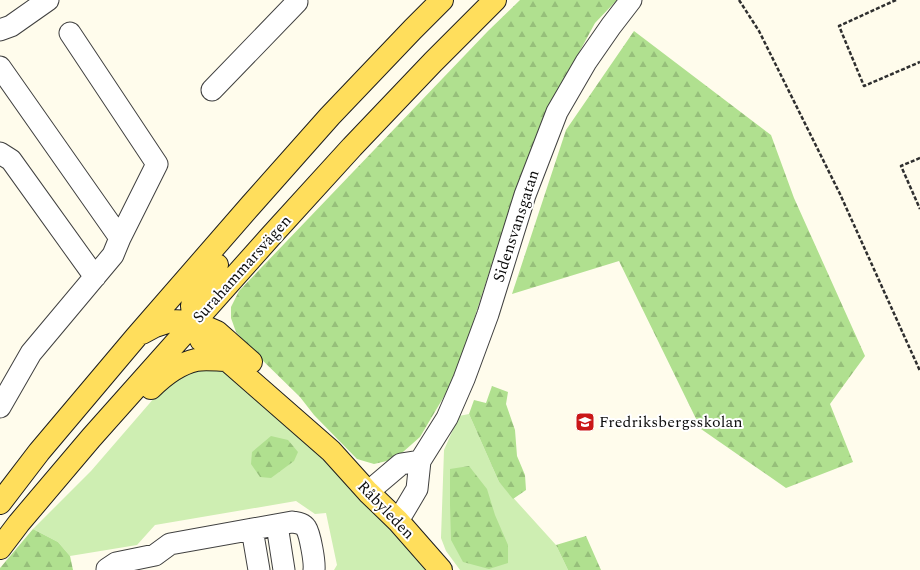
<svg xmlns="http://www.w3.org/2000/svg" width="920" height="570" viewBox="0 0 920 570" font-family="Spectral,serif">
<style>
.green{fill:#ceeeb2}
.forest{fill:url(#forest-firs)}
.lines{fill:none;stroke-linecap:round;stroke-linejoin:round}
.minor-casing{stroke:#404040;stroke-width:23}
.major-casing{stroke:#1e1e1e;stroke-width:24}
.path{stroke:#2f2f2f;stroke-width:2.5;stroke-dasharray:4 2;stroke-linecap:butt}
.minor{stroke:#fff;stroke-width:21}
.major{stroke:#ffde5c;stroke-width:22}
.labels{text-anchor:middle;dominant-baseline:central;stroke-width:4;stroke-linejoin:round;paint-order:stroke}
.street-label{font-size:16px;fill:#0d0d0d;stroke:#fff}
.poi-label{font-size:16px;fill:#0d0d0d;stroke:#fff;text-anchor:start}
</style>
<defs>
<pattern id="forest-firs" width="22" height="20" patternUnits="userSpaceOnUse"><rect width="22" height="20" fill="#b0e08f"/><path d="M5 1l3.5 6h-7zM16 11l3.5 6h-7z" fill="#96bf7a"/></pattern>
</defs>
<rect width="100%" height="100%" fill="#fffcec"/>
<path class="green" d="M198,365l27,5 59,49 144,150 1,1h-95l3,-5 -11,-52 -11,1 -19,-13 -141,24 -18,20 -67,11 -12,-14 -25,-13 58,-58 83,-96z
M469,414l30,68 57,63 12,25h-108l-14,-19 -5,-13 3,-88 15,-34z"/>
<path class="forest" d="M520,0h97l-22,23 -41,76 -49,124 -37,115 -19,50 -29,49 -25,22 -21,5 -17,-5 -43,-44 -14,-18 -46,-45 -18,-20 -5,-14v-11l8,-16 249,-260z
M634,31l137,104 23,63 71,158 -35,48 23,58 -67,26 -85,-59 -82,-168 -107,33 54,-164z
M492,386l16,6 -2,12 9,26 2,26 8,19 1,15 -13,9 -14,-17 -30,-68 5,-14 12,3z
M271,436l17,4 10,12 -4,9 -23,17 -11,-1 -9,-13 1,-12z
M469,466l18,23 8,26 13,30v18l-19,6 -26,-7 -12,-22 -1,-35v-36z
M33,529l25,13 12,14 3,14h-73v-2z
M586,536l15,34h-33l-12,-25z"/>
<g class="lines">
<defs>
<path id="minor" d="M0,30l11,-4 37,-26
M70,33l87,131 -37,74
M0,67l120,171 -7,17 -82,98 -31,54
M212,90l85,-88
M0,153l11,7 84,117
M368,492l33,-28 19,-3
M398,521l19,-32 3,-28 27,-43 17,-39 24,-65 37,-119 32,-83 29,-50 25,-36 20,-26
M277,525l7,45
M252,529l7,41
M107,570v-1l9,-6 39,-8 15,-11 122,-22c5,1 11,1 14,6 4,6 9,34 8,42"/>
<path id="major" d="M217,265l-22,27 -3,14 2,16 7,18 26,20 104,91 37,41 30,29 43,49
M142,333l13,-7 15,-5 24,1 23,10 34,30
M151,388c13,-13 27,-24 45,-28 9,-2 22,0 31,0
M0,503l39,-51 97,-115 115,-132 79,-89 83,-87 29,-29
M0,548l19,-25 72,-85 179,-201 82,-90 81,-85 62,-62"/>
</defs>
<use href="#minor" class="minor-casing"/>
<use href="#major" class="major-casing"/>
<path class="path" d="M739,0l20,31 81,163 80,177
M896,0l-57,26 25,60 56,-24
M920,158l-19,8 19,43"/>
<use href="#minor" class="minor"/>
<use href="#major" class="major"/>
</g>
<defs>
<symbol id="school-square" viewBox="-11 -11 22 22"><rect x="-9" y="-9" width="18" height="18" rx="4" fill="#ca1718" stroke="#fff"/><path d="M0-5L7-2L0 1L-7-2ZM-4 1L0 2.5L4 1V4Q0 6-4 4Z" fill="#fff"/></symbol>
</defs>
<g fill-rule="evenodd">
<use href="#school-square" x="574" y="411" width="22" height="22"/>
</g>
<g class="labels">
<g class="street-label">
<text transform="translate(516 226) rotate(-72)">Sidensvansgatan</text>
<text transform="translate(242 269) rotate(-48)">Surahammarsvägen</text>
<text transform="translate(386 510) rotate(46)">Råbyleden</text>
</g>
<g class="poi-label">
<text x="599" y="422">Fredriksbergsskolan</text>
</g>
</g>
</svg>
